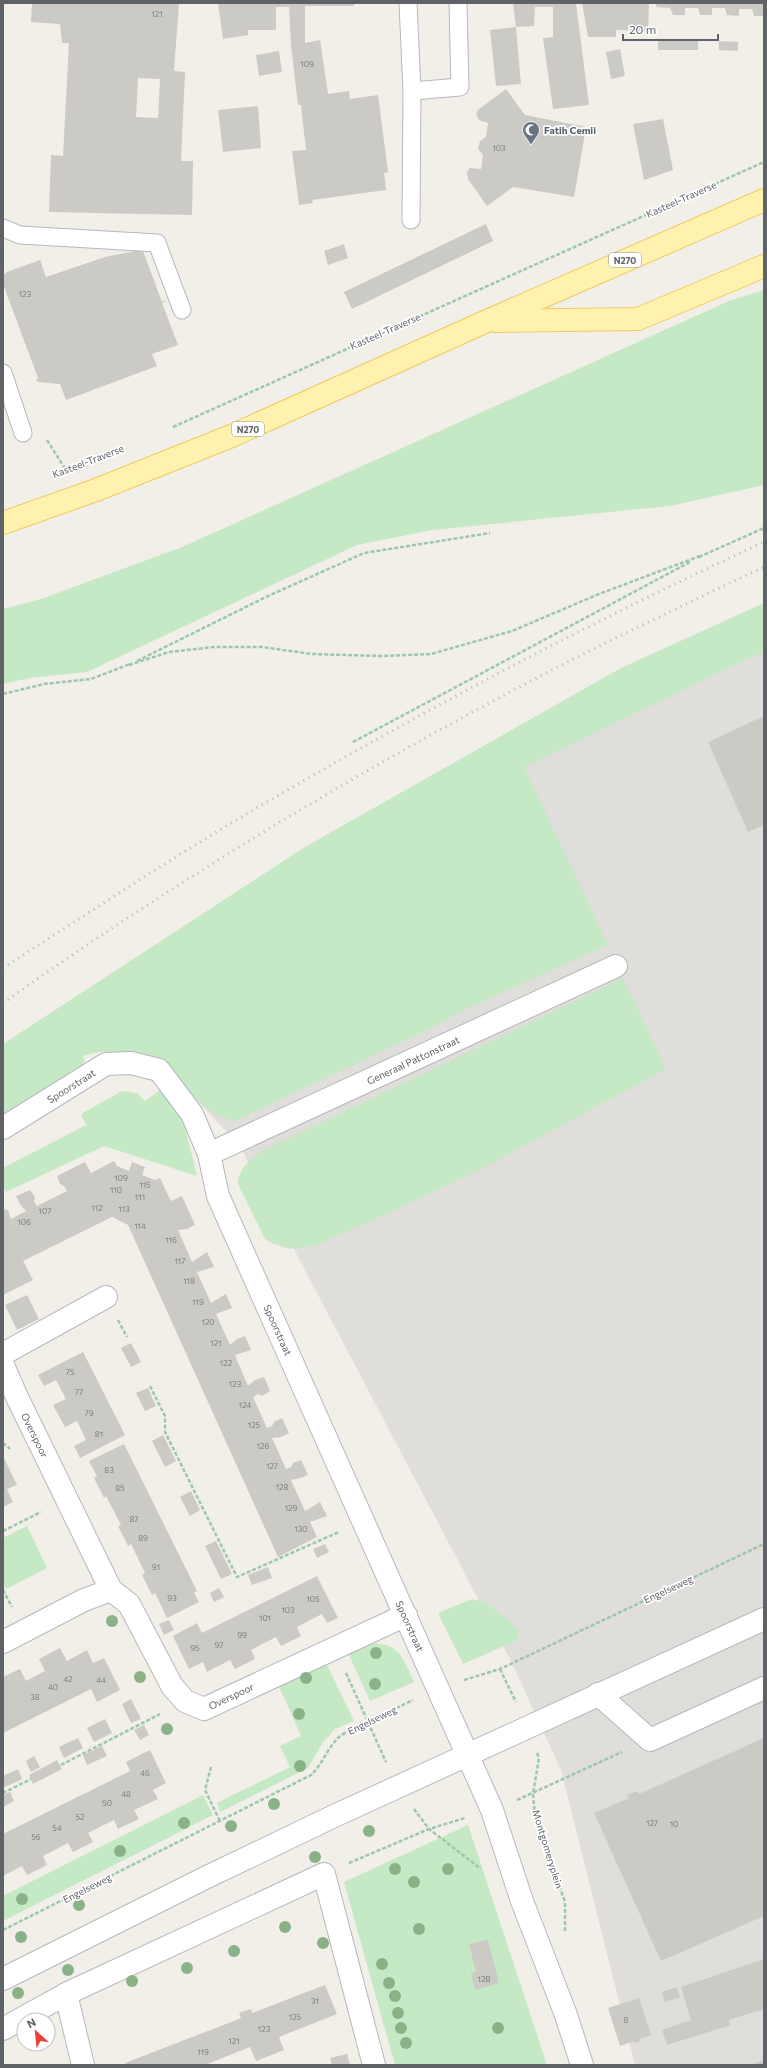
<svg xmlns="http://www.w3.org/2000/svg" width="767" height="2068" viewBox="0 0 767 2068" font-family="Commissioner,sans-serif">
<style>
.industrial{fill:#e0deda}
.green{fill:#c5e8c5}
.building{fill:#cccac5;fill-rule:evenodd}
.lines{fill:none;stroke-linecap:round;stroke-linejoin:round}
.service-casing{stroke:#b5b8bc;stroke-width:19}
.minor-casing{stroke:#b5b8bc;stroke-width:24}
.tertiary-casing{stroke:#b5b8bc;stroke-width:24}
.primary-casing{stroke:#f2c960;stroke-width:24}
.path{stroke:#9cc7a9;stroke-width:2.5;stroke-dasharray:4 2;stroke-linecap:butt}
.service{stroke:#fff;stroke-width:17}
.minor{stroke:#fff;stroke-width:22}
.tertiary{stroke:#fff;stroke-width:22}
.primary{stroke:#fff2af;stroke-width:22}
.rail{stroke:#b6b7b8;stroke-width:3;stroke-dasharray:1 5;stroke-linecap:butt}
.tree{fill:#89b387}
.labels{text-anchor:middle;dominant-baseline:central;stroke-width:3.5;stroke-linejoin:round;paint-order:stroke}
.number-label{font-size:8px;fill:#7a7d7f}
.shield{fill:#fff;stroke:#8f9295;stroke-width:1}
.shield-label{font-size:9px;font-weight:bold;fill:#5f6368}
.worship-label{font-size:10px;font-weight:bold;fill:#5b616d;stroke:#fff;text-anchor:start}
.street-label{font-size:10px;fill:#5f6368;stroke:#fff}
</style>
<rect width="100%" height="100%" fill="#f1efe8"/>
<path class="industrial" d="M764,628v1437h-129l-74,-295 -49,-107 -273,-518 -148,-158z"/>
<path class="green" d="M764,290v195l-94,21 -238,24 -75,15 -270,127 -58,6 -26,6v-75l38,-10 141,-52 547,-246z
M764,603v48l-240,116 84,178 -147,66 -26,15 -198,94c-31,1 -64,-50 -93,-65 -7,-3 -37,-4 -46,-3 -5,1 -10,3 -15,4l2,6 -82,57v-75l302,-197 316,-179z
M623,978l43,91 -183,99 -96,46 -71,31 -26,4 -16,-5 -9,-5 -27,-55c0,-16 11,-22 22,-32z
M163,1088l19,27 15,61 -93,-30 -98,46 -3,-5v-19l83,-43 -5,-11 41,-23 15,2 8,8z
M27,1526l20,42 -41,21 -3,-6v-45z
M472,1599l13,3 34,28 -1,10 -55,24 -25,-51z
M367,1643c32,-1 35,13 47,39l-44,19 -21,-46 1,-5z
M326,1663l28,58 -19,8 -12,13 -15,26 -88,44 -3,-9 73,-36 -10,-21 21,-10 -22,-50z
M203,1795l10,20 -210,106v-25z
M468,1825l79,240h-152l-51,-183z"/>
<path class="building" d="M32,3h147l-5,68 11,1 -4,89h12l-1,54 -143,-3 2,-57 12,1 6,-113h-7l-2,-19 -29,-2zM138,78l22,1 -2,39 -22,-1z
M218,3h136v3h-49v37l15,-3 8,54 21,-3 1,8 28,-4 10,77 -4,1 2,17 -74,10 1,3 -14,2 -7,-54 14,-1 -5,-45h-3l-7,-60 -2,-38h-13v23h-28v5l-25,4z
M513,3h63l13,102 -36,4 -10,-71 10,-1v-30h-18l-1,19 -18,1 5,57 -25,2 -6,-56 26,-3z
M582,3h67l-1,28 -32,-1v7h-28z
M656,3h108v13h-10l-2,-7h-13v7l-12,-1 -2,-7h-13v7h-12l-2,-7h-13v7h-12l-3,-7 -14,-1z
M658,40h40v10h-40z
M719,41l19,1v9l-19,-1z
M620,49l5,27 -14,3 -5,-27z
M279,51l3,21 -23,4 -3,-21z
M506,89l19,26 61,12 -12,70 -61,-10 -26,19 -19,-27 -1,-7 3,-4 11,1 2,-14 -5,-6 2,-8 6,-4 2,-14 -9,-3 -3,-6 2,-4z
M258,106l3,42 -38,4 -5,-42z
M663,119l10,51 -29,10 -11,-56z
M486,224l7,17 -141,68 -8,-17z
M344,244l4,14 -20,7 -4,-14z
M145,249v2h-2l19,51 2,-2 1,2 -3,1 16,42 -26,9 5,12 -91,34 -6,-16 -22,-2 -2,-2 2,-2 -35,-94v-8l4,-4 33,-12 6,17 59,-20z
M764,716v109l-16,7 -40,-90z
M114,1161l3,5 12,5 3,-9 13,5 -3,8 13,5 5,-2 11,23 11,-5 13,29 -8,4 -9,1 14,32 15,-10 7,15 -17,5 14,31 15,-9 6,14 -16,6 14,31 7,-6 8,-3 6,14 -16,5 13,31 7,-6 9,-3 6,14 -8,5 -4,-2 -5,3 14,31 5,-2 2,-4 8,-4 7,15 -8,4 -9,1 14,31 5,-2 2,-4 8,-3 7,15 -8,3 -9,2 14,31 15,-9 7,14 -17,6 7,15 -39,20 -150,-332 -16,-8 -89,44 10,19 -30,15v-86l5,1 3,9 15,-8 -6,-7 -4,-8 14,-6 5,7 -1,4 3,5 30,-15 -3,-5 -4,-2 -3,-8 28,-14 6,11z
M27,1295l12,24 -22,11 -12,-25z
M131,1343l10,19 -10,5 -10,-19z
M83,1352l42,83 -45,23 -6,-12 12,-6 -9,-19 -12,6 -12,-22 13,-6 -10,-19 -12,6 -6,-11z
M148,1388l8,18 -11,5 -9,-18z
M163,1435l13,26 -11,6 -13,-26z
M124,1444l73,147 -3,2 5,9 -32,16 -12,-25 -3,2 -10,-20 3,-2 -14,-29 -3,2 -10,-20 3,-1 -15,-29 -2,2 -10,-20 3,-2 -8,-15z
M3,1456l14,29 -10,4 6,13 -10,5z
M191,1491l9,19 -10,6 -10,-19z
M216,1541l16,33 -11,5 -16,-33z
M325,1544l4,8 -12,6 -4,-9z
M268,1567l4,11 -20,7 -4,-10z
M317,1576l21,42 -11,5 -5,-9 -25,13 4,9 -20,10 -5,-9 -25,13 4,9 -20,10 -5,-9 -23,12 -4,-10 -14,7 -16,-33 24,-13 5,10z
M219,1588l5,9 -10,5 -4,-9z
M169,1620l5,10 -10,5 -5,-11z
M60,1648l7,13 20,-11 6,13 11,-5 16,32 -23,12 -6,-13 -88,44v-56l17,-8 6,12 19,-10 -6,-12z
M131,1699l10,20 -10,4 -9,-19z
M105,1719l7,14 -18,9 -7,-14z
M144,1725l5,10 -9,5 -6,-10z
M78,1738l5,10 -19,10 -5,-11z
M764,1738v178l-103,45 -67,-148 35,-15 -2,-3 10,-4 2,3z
M102,1746l5,10 -20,9 -4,-10z
M150,1750l16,33 -13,7 5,9 -24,11 5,9 -21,10 -4,-9 -26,13 5,9 -20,10 -5,-9 -25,13 4,9 -20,10 -5,-9 -19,10v-42l127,-63 -4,-9z
M34,1756l6,11 -9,5 -5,-11z
M57,1760l5,9 -29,15 -4,-9z
M18,1769l4,10 -19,9v-12z
M10,1792l4,9 -11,6v-12z
M488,1940l11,43 -24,7 -4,-17 5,-1 -7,-28z
M764,1959v50l-35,11 2,5 -64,20 -5,-15 29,-10 -10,-33z
M325,1985l12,29 -58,23 5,13 -28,11 -6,-14 -45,18h-79l-1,-2 114,-44 2,-1 -2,-5 12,-4 1,4z
M677,1987l3,10 -15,5 -3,-10z
M639,1998l12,37 -11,4 1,2 -6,2 -1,-2 -14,5 -12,-38z
M347,2054l3,11h-18l-2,-7z
M764,2060v5h-14z"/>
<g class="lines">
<defs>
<path id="service" d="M408,3l4,88 -1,129
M412,91l48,-4 -2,-84
M3,228l17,7 137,8 25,67
M3,373l20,60"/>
<path id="minor" d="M3,1128l103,-64 25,-1 28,7 33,44 17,40 9,42 274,614 30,91 44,114 16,50
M209,1154l407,-188
M3,1354l103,-57
M3,1365l13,30 95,195
M3,1642l81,-42 27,-10 18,14 43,82 13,15 19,8 202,-94
M598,1694l52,46 114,-52
M66,1994l17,71
M3,2029l63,-35 258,-120 50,191"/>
<path id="tertiary" d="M3,1979l204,-102 125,-60 432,-198"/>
<path id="primary" d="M496,321l142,-2 126,-53
M3,523l93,-33 133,-53 258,-116 277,-121"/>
</defs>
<use href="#service" class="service-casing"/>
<use href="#minor" class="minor-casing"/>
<use href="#tertiary" class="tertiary-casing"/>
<use href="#primary" class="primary-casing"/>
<path class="path" d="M173,427l591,-265
M47,440l19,30
M699,557l65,-29
M137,661l131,-65 96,-43 126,-20
M129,665l40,-13 45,-5h48l50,7 69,2 50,-2 81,-23 87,-37 101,-38
M3,694l41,-10 47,-5 39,-15
M353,742l337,-180
M118,1320l9,17
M150,1386l15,30v16l72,145 102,-45
M3,1443l7,6
M3,1531l38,-19
M3,1590l9,17
M500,1669l16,33
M346,1673l40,89
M464,1680l36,-11 264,-125
M537,1753l2,5 -6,36 2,22 30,86v30
M61,1765l99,-51
M211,1767l-6,23 15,31
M3,1793l28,-14
M517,1800l105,-48
M414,1809l15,20 52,40
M349,1863l80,-34 36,-11
M3,1930l308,-155c11,-10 16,-26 27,-37 13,-12 58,-29 75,-38"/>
<use href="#service" class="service"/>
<use href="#minor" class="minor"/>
<use href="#tertiary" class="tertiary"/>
<use href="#primary" class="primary"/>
<path class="rail" d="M3,968c81,-52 162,-106 245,-155 167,-98 340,-190 516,-271
M3,1003c174,-123 358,-234 547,-332 70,-36 142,-70 214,-104"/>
</g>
<g class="tree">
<circle cx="112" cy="1621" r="6"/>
<circle cx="376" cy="1653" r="6"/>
<circle cx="140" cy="1677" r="6"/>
<circle cx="306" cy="1678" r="6"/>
<circle cx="375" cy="1684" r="6"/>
<circle cx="299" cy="1714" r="6"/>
<circle cx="167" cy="1729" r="6"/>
<circle cx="300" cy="1766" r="6"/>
<circle cx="274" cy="1804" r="6"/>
<circle cx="184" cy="1823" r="6"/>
<circle cx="231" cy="1826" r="6"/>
<circle cx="369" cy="1831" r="6"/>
<circle cx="120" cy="1851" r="6"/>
<circle cx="315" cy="1857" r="6"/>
<circle cx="395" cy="1869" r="6"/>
<circle cx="448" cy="1869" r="6"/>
<circle cx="414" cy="1882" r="6"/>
<circle cx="22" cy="1899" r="6"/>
<circle cx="79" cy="1905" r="6"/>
<circle cx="285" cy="1927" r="6"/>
<circle cx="419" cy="1929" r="6"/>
<circle cx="21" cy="1937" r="6"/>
<circle cx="323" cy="1943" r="6"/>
<circle cx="234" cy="1951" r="6"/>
<circle cx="382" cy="1964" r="6"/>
<circle cx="187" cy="1968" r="6"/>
<circle cx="68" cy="1970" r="6"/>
<circle cx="132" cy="1981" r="6"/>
<circle cx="389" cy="1983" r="6"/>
<circle cx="18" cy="1993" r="6"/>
<circle cx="395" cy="1996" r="6"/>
<circle cx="398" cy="2013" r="6"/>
<circle cx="401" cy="2028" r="6"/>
<circle cx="498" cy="2028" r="6"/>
<circle cx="406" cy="2043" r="6"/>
</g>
<defs>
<symbol id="mosque-pin" viewBox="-11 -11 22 30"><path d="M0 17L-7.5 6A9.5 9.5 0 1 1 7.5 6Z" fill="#6b7280" stroke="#fff"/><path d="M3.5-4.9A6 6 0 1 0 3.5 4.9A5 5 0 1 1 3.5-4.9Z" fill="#fff"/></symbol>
</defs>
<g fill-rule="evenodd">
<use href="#mosque-pin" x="521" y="120" width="20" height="27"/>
</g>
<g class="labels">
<g class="number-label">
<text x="157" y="14">121</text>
<text x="307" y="64">109</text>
<text x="499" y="148">103</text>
<text x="25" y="294">123</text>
<text x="121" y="1178">109</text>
<text x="145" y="1185">115</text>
<text x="116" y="1190">110</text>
<text x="140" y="1197">111</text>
<text x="97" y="1208">112</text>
<text x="124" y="1209">113</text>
<text x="45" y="1211">107</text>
<text x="24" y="1222">106</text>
<text x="140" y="1226">114</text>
<text x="171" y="1240">116</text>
<text x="180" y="1261">117</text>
<text x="189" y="1281">118</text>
<text x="198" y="1302">119</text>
<text x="208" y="1322">120</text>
<text x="216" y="1343">121</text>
<text x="226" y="1363">122</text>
<text x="70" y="1372">75</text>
<text x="235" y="1384">123</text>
<text x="79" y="1392">77</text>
<text x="245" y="1405">124</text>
<text x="89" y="1413">79</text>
<text x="254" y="1425">125</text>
<text x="99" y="1434">81</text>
<text x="263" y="1446">126</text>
<text x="272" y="1466">127</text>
<text x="109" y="1470">83</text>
<text x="282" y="1487">128</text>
<text x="120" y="1488">85</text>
<text x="291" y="1508">129</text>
<text x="134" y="1519">87</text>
<text x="301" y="1529">130</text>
<text x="143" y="1538">89</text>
<text x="156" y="1567">91</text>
<text x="172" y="1598">93</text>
<text x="313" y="1599">105</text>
<text x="288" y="1610">103</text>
<text x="265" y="1618">101</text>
<text x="242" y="1635">99</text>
<text x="219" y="1645">97</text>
<text x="195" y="1648">95</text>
<text x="68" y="1679">42</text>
<text x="101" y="1680">44</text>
<text x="53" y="1687">40</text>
<text x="35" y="1697">38</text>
<text x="145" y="1773">46</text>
<text x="126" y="1794">48</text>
<text x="107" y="1803">50</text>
<text x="80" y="1817">52</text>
<text x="652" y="1823">127</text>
<text x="674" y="1824">10</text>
<text x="57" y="1828">54</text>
<text x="36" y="1837">56</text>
<text x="484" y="1979">12B</text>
<text x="315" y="2001">31</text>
<text x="295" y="2017">125</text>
<text x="626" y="2020">8</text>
<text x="264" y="2029">123</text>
<text x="234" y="2041">121</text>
<text x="203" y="2052">119</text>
</g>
<g class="shield">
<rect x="609" y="253" width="32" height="14" rx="3"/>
<rect x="232" y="422" width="32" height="14" rx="3"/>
</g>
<g class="shield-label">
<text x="625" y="260">N270</text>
<text x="248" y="429">N270</text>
</g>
<g class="worship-label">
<text x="544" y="130">Fatih Cemii</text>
</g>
<g class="street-label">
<text transform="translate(681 199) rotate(-24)">Kasteel-Traverse</text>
<text transform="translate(385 331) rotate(-24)">Kasteel-Traverse</text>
<text transform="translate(88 461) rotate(-21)">Kasteel-Traverse</text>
<text transform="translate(413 1060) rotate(-25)">Generaal Pattonstraat</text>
<text transform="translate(71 1086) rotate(-32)">Spoorstraat</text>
<text transform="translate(278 1330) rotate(66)">Spoorstraat</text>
<text transform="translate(35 1435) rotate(64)">Overspoor</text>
<text transform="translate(668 1589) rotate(-25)">Engelseweg</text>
<text transform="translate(410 1626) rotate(66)">Spoorstraat</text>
<text transform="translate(231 1696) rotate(-25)">Overspoor</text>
<text transform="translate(372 1720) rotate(-26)">Engelseweg</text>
<text transform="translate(548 1849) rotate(73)">Montgomeryplein</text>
<text transform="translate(87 1888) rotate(-27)">Engelseweg</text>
</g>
</g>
<rect width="767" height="2068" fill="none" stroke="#5f6368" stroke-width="8"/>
<g transform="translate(36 2032) rotate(333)"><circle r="19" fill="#ffffff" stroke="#bfc1c3"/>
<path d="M0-3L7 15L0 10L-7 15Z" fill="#ea4335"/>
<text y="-6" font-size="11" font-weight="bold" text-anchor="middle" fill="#5f6368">N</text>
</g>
<path d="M623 34v6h95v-6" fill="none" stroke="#5f6368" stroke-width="2"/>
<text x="629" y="34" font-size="12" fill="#5f6368" stroke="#ffffff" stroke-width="3" paint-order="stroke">20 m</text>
</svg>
